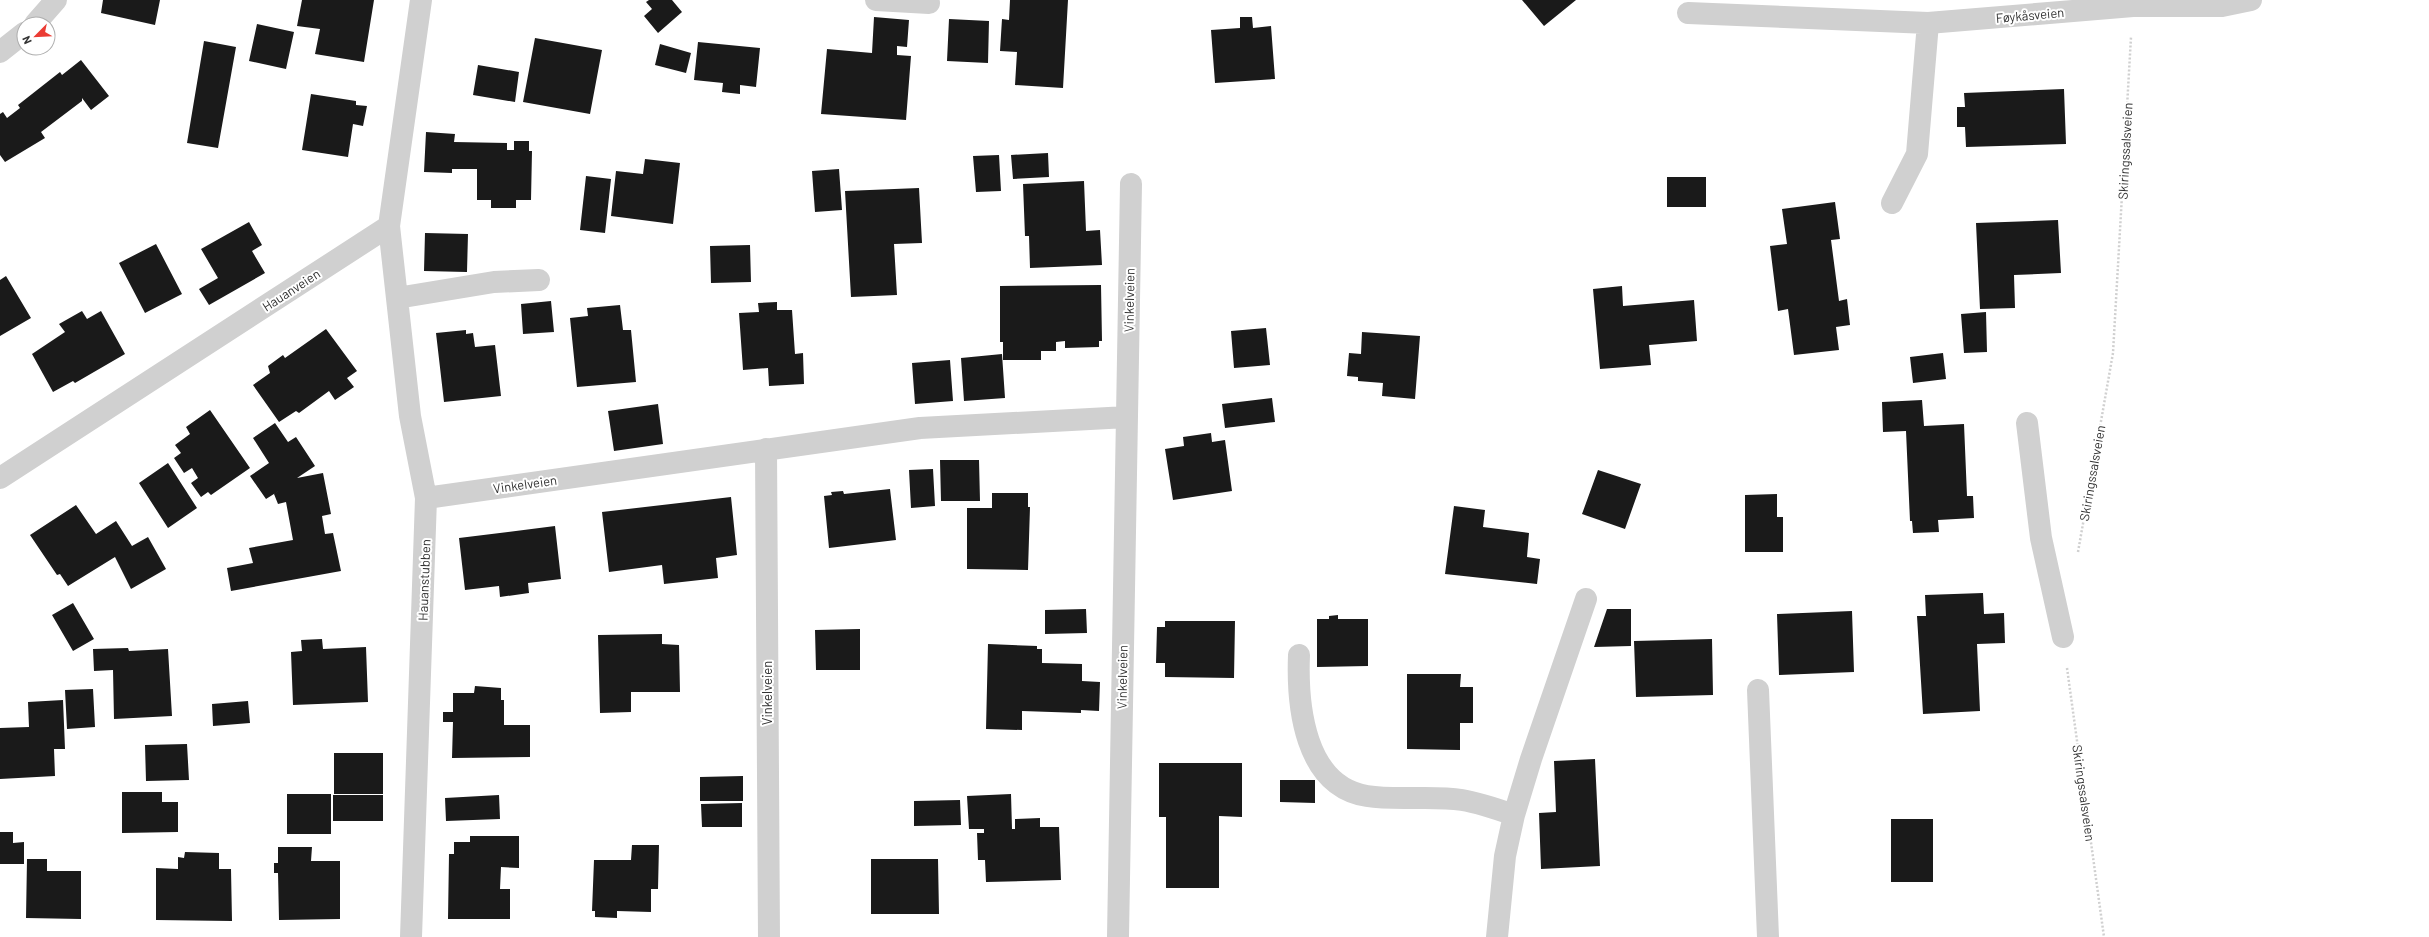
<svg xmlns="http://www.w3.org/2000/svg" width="2429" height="937" viewBox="0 0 2429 937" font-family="Barlow,sans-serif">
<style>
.building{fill:#1a1a1a}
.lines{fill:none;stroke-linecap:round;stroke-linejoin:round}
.path{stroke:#d0d0d0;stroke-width:2.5;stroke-dasharray:2 2;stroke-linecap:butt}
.minor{stroke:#d0d0d0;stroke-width:22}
.labels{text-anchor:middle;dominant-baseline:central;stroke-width:4;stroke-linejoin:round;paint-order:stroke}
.street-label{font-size:13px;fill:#333;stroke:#fff}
</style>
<rect width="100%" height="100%" fill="#fff"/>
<path class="building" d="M103,0h57l-5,25 -54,-12z
M302,0h72l-10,62 -49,-8 5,-25 -23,-3z
M649,0h23l10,12 -24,21 -14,-17 8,-7 -6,-7z
M1010,0h58l-5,88 -48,-3 2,-33 -17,-1 2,-32 7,1z
M1522,0h54l-32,26z
M874,17l35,3 -2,27 -10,-1v9l14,1 -5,64 -85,-6 6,-65 45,4z
M1240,17h12l1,11 18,-2 4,53 -60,4 -4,-53 29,-2z
M949,19l40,2 -1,42 -41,-2z
M257,24l37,8 -8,37 -37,-8z
M535,38l67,12 -12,64 -67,-12z
M204,41l32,6 -18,101 -31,-5z
M698,42l62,6 -4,39 -16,-2v9l-18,-2 1,-9 -29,-3z
M660,44l31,9 -5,20 -31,-8z
M81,60l28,36 -18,14 -9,-12v3l-41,31 4,6 -40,24 -5,-7v-41l3,-2 4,6 13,-10 -2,-3 42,-33 2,3z
M478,65l41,7 -4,30 -42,-7z
M2064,89l2,55 -100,3 -1,-20h-8v-20h8l-1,-14z
M311,94l45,7v4l11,1 -4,20 -10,-2 -5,33 -46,-7z
M426,132l29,2 -1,8 53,1v7h7v-9h15v10h3l-1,49h-15v8h-25v-8h-14v-31h-25v4l-28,-1z
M1048,153l1,24 -36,2 -2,-24z
M999,155l2,36 -25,1 -3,-36z
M645,159l35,4 -7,61 -62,-8 5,-45 27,3z
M839,169l3,41 -27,2 -3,-41z
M586,176l25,3 -6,54 -25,-3z
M1667,177h39v30h-39z
M1084,181l2,50 14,-1 2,35 -72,3 -1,-32h-4l-2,-52z
M919,188l3,55 -28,1 3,51 -46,2 -6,-106z
M1835,202l5,37 -9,1 8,61 8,-2 3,26 -14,2 3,23 -45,5 -6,-46 -10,2 -8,-65 17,-2 -5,-35z
M2058,220l3,53 -47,2 1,33 -35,1 -4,-86z
M249,222l13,23 -10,6 13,22 -56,32 -10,-16 19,-11 -17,-29z
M425,233l43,1 -1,38 -43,-1z
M156,244l26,50 -37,19 -26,-50z
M750,245l1,37 -40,1 -1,-37z
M6,276l25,42 -31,18v-56z
M1101,285l1,56h-3v6l-34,1v-7l-9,1v9h-15v9h-38v-18h-3v-56z
M1622,286l1,20 71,-6 3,41 -48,4 2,20 -51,4 -7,-80z
M551,301l3,31 -31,2 -2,-30z
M777,302v8h15l3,44 8,-1 1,31 -35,2 -1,-18 -25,2 -4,-57 20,-1 -1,-9z
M620,305l3,25h8l5,52 -59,5 -7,-69 18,-2 -1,-8z
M82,311l5,8 14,-8 24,43 -50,29 -2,-2 -20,11 -21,-38 33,-22 -6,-8z
M1986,312l1,40 -23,1 -3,-39z
M1266,328l4,37 -36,3 -3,-37z
M326,329l31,42 -10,7 7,9 -19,13 -6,-9 -30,22 -3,-2 -17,11 -26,-37 17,-12 -2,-7 15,-11 2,3z
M466,330v4l7,-1 2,14 20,-2 6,51 -57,6 -8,-69z
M1362,332l58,4 -5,63 -33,-3 1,-13 -25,-2v-4l-11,-1 2,-23 12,1z
M1943,353l3,26 -33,4 -3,-26z
M1002,354l3,44 -41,3 -3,-43z
M950,360l3,41 -38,3 -3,-41z
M1272,398l3,24 -50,6 -3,-24z
M1922,400l2,26 40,-2 3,72h6l1,22 -36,2 1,12 -26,1 -1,-12h-2l-4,-90 -23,1 -1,-30z
M658,404l5,40 -49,7 -6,-40z
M210,410l40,58 -39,27 -3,-3 -7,5 -10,-14 7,-5 -6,-10 -8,5 -10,-15 7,-5 -6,-8 15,-11 -4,-7z
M275,423l13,19 8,-5 19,29 -18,12 26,-5 8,41 -9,2 3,18 8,-1 8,38 -110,20 -4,-23 26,-5 -4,-15 44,-8 -7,-38 -8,2 -4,-10 11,-7 -19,12 -16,-23 19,-13 -16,-25z
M1211,433l1,9 13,-2 7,51 -59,9 -8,-51 19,-3 -1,-9z
M940,460h39l1,41h-39z
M168,463l29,45 -29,20 -29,-45z
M933,469l2,37 -24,2 -2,-38z
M1598,470l43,14 -16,45 -43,-15z
M890,489l6,51 -67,8 -5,-52 8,-1 -1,-3 12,-1 1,3z
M992,493h36v14h2l-2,63 -61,-1v-61h25z
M1777,494v23h6v35h-38v-57z
M731,497l6,58 -21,3 2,20 -54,6 -2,-19 -53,7 -7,-60z
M76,505l20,29 20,-13 16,25 16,-9 18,32 -35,20 -16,-32 -47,29 -8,-12 -3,1 -27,-40z
M1454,506l31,4 -2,17 46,6 -2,24 13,2 -3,25 -92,-10z
M555,526l6,53 -33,4 1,10 -29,4 -1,-11 -34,4 -6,-52z
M1983,593l1,21 20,-1 1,30 -28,1 3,67 -57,3 -6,-98h9l-1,-21z
M73,603l21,36 -21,12 -21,-36z
M1086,609l1,24 -42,1v-24z
M1607,609h24v37l-37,1z
M1852,611l2,61 -75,3 -2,-61z
M1338,615v4h30v47l-51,1v-48h12v-3z
M1165,621h70l-1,57 -69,-1v-14h-9l1,-36h8z
M860,629v41h-44l-1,-40z
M662,634v10l17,1 1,47h-49v20l-31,1 -2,-78z
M322,639l1,10 43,-2 2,55 -75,3 -2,-53 11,-1 -1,-11z
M1712,639l1,56 -77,2 -2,-56z
M988,644l49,2v3h5v14l40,1v17l18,1 -1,29 -18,-1v3l-59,-2v19l-36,-1z
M128,648l1,3 39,-2 4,67 -58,3 -1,-49 -19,1 -1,-22z
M1407,674h54l-1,13h13v36h-13v27l-53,-1z
M475,686l26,2v12h3v25h26v32l-78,1 1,-36h-10v-10h10v-19h21z
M93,689l2,38 -28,2 -2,-39z
M63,700l2,49h-11l1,27 -55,3v-51l29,-1 -1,-25z
M248,701l2,22 -37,3 -1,-22z
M187,744l2,36 -43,1 -1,-36z
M334,753h49v41h-49z
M1595,759l5,107 -59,3 -2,-56 17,-1 -2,-51z
M1159,763h83v54l-23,-1v72h-53v-71h-7z
M743,776v25h-43v-24z
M1280,780h35v23l-35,-1z
M122,792h40v10h16v30l-56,1z
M287,794h44v40h-44z
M1011,794l1,35h3v-10l25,-1v9h19l2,53 -75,2 -1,-22h-7l-1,-27h7v-4h-15l-2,-33z
M333,795h50v26h-50z
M499,795l1,24 -54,2 -1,-23z
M960,800l1,25 -47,1v-25z
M742,803v24h-40l-1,-23z
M1891,819h42v63h-42z
M0,832h13v11l11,-1v22h-24z
M470,836h49v32l-18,-1 -1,22h10v30h-62l1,-65h5v-12h16z
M632,845h27l-1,44h-7v23l-34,-1v7l-22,-1v-6h-3l2,-51h37z
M278,847h34l-1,14h29v58l-61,1 -1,-47h-4v-10h4z
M185,852l34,1v16h12l1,52 -76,-1v-52l22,1v-12l6,1z
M27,859h20v12h34v48l-55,-1z
M871,859h67l1,55h-68z"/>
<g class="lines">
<path class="path" d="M2078,552l35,-199 18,-316
M2067,668l37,269"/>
<path class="minor" d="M876,0l53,3
M1688,13l240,10 205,-17h89l29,-6
M35,24l21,-24
M0,52l24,-19
M1892,203l25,-49 11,-131
M397,298l97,-16 45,-2
M2027,423l14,115 22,99
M766,449l3,488
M0,478l389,-252
M426,498l494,-70 207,-11
M1299,655c-2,50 5,131 68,141 31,5 64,-1 95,4 18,3 35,9 52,15
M1758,690l10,247
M411,937l15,-439 -16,-82 -21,-190 32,-226
M1118,937l13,-753
M1497,937l8,-81 9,-41 17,-56 55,-160"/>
</g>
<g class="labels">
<g class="street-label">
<text transform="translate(2030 15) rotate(-5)">Føykåsveien</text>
<text transform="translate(2125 151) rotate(-87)">Skiringssalsveien</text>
<text transform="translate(291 290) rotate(-33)">Hauanveien</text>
<text transform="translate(1129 300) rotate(-89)">Vinkelveien</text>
<text transform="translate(2092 473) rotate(-80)">Skiringssalsveien</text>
<text transform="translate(525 484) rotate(-8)">Vinkelveien</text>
<text transform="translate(424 580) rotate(-88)">Hauanstubben</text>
<text transform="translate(1122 677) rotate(-89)">Vinkelveien</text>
<text transform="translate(767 693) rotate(-90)">Vinkelveien</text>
<text transform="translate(2084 793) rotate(82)">Skiringssalsveien</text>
</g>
</g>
<g transform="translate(36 36) rotate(246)"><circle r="19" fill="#ffffff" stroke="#adadad"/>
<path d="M0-3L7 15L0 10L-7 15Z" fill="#eb3c34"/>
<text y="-6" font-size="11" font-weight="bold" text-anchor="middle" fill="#333333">N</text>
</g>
</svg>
